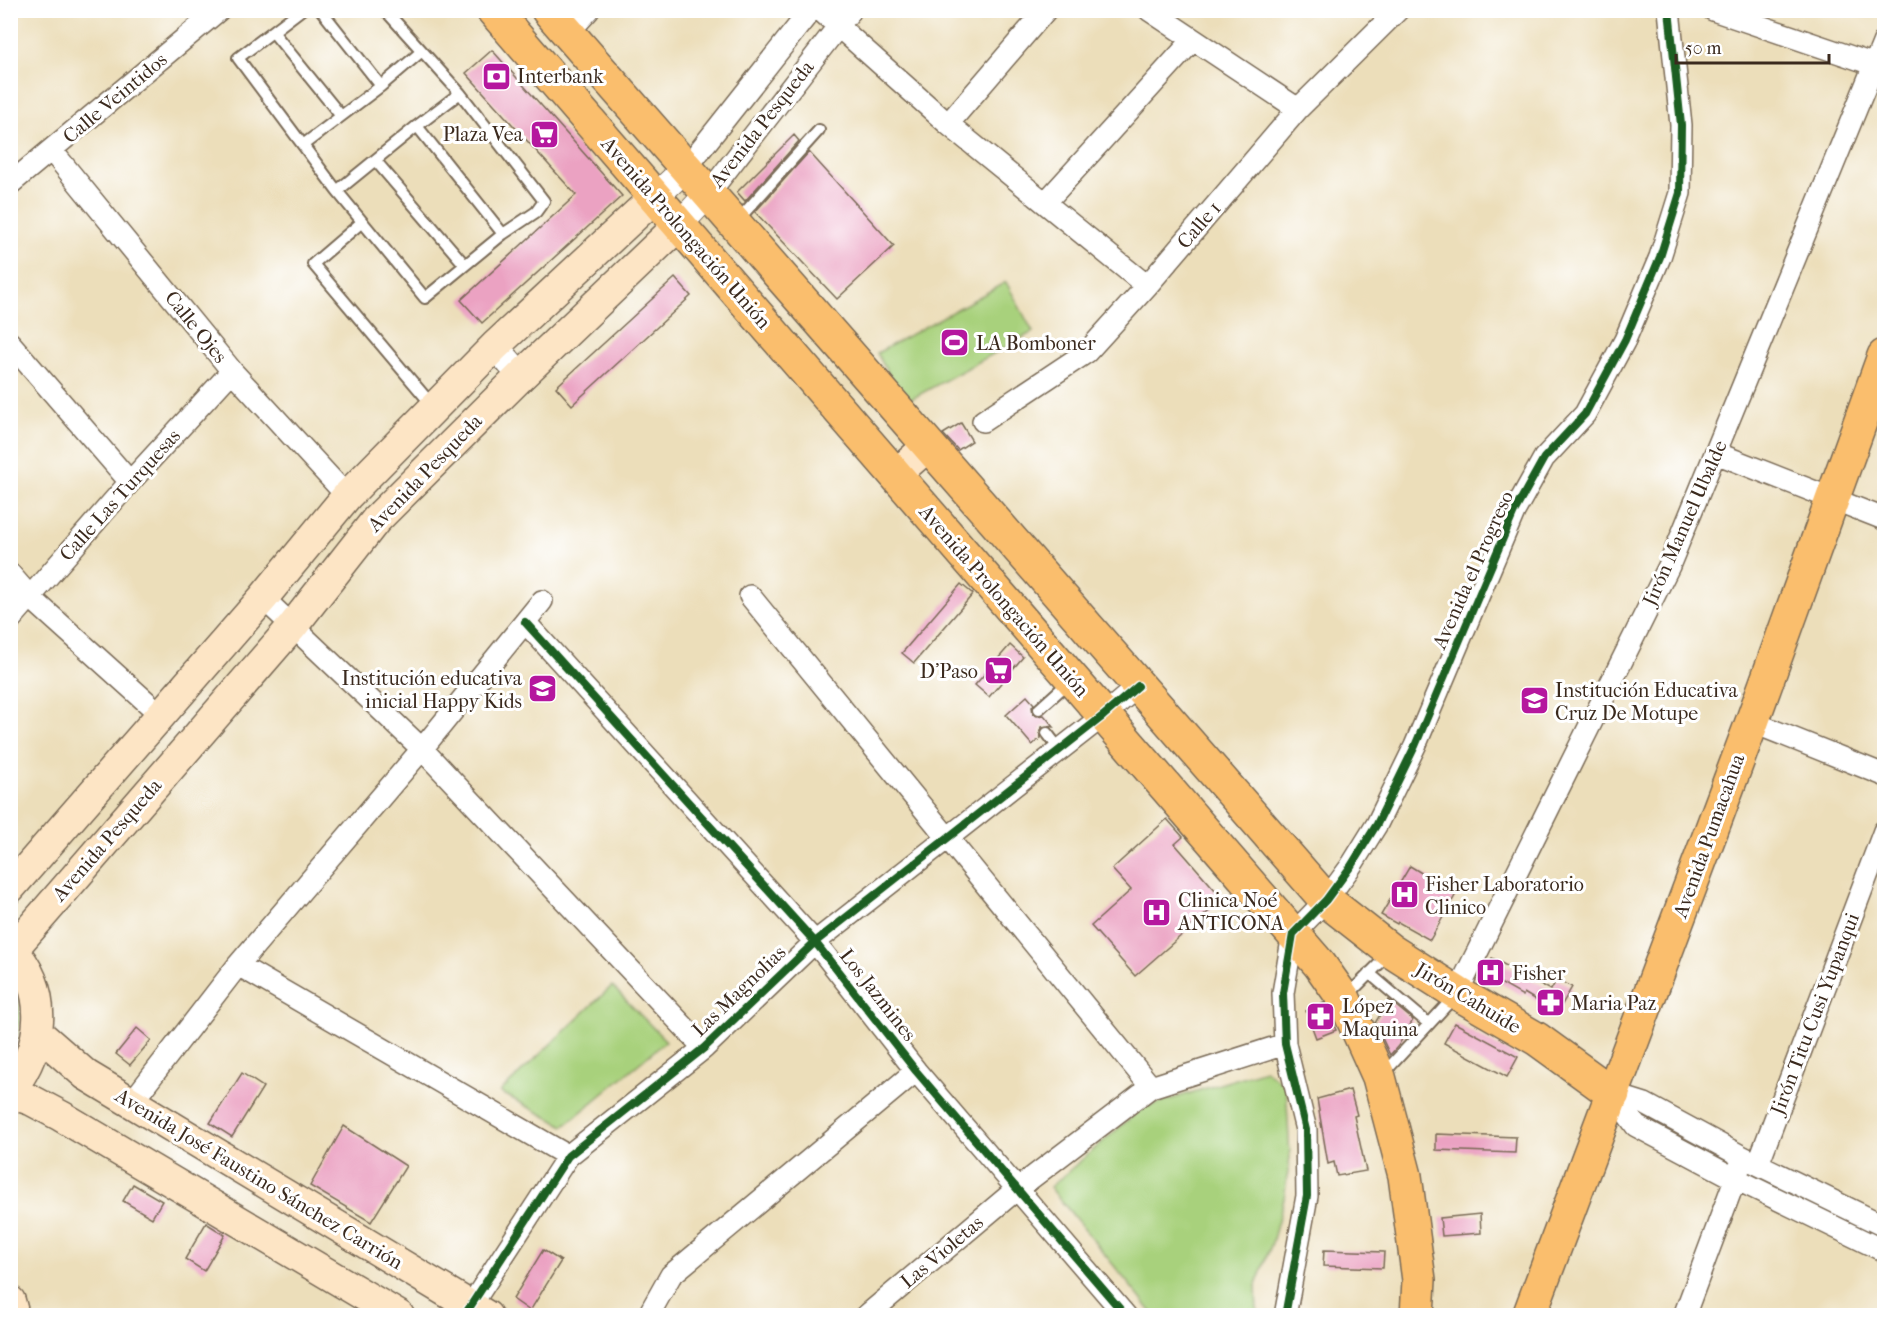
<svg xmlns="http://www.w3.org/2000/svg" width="1895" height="1326" viewBox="0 0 1895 1326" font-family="'IM FELL French Canon',serif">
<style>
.green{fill:#a8d17c;stroke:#727e4d;stroke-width:1.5}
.building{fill:#eba2c2}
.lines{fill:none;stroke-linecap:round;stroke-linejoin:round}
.service-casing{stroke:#796955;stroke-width:14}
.minor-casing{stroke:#796955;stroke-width:24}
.tertiary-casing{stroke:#796955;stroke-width:28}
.secondary-casing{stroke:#796955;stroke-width:33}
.primary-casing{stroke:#796955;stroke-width:36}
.service{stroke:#fff;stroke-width:10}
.minor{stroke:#fff;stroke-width:21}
.tertiary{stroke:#fff;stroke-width:26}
.secondary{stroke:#fde5c5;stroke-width:30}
.primary{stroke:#fabe6d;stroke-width:33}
.cycleway-casing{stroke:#fff;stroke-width:11}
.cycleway{stroke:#1b5e20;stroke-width:8}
.labels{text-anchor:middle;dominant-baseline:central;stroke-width:6;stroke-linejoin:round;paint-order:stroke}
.poi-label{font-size:20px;fill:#3b2a1e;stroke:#fff;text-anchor:start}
.street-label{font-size:20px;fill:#3b2a1e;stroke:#fff}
</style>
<rect width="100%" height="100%" fill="#fff"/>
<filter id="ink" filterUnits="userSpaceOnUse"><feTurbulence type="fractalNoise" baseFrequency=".0167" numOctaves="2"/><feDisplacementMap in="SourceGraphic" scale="12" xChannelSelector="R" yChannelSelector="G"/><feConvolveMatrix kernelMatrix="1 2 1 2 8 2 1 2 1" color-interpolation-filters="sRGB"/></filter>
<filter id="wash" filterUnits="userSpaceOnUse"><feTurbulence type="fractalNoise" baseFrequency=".008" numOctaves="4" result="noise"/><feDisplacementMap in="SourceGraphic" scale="24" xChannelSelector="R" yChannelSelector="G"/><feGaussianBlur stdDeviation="1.35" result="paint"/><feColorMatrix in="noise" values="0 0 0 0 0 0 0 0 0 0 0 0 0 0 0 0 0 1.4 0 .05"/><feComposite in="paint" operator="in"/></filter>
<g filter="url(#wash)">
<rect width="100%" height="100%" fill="#ecdeba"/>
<path class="green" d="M1006,282l27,50 -129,71 -27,-50z
M10,973c13,36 13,47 1,83z
M612,986l54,55 -102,85 -64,-34z
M1265,1070l21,15 4,72 -6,42 -12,44 -16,42 1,30h-103l-104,-128 92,-79z"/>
<g id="blocks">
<path class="building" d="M492,50l130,146 -140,127 -21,-23 115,-105 -110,-122z
M794,135l5,6 -54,60 -8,-9z
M809,152l85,94 -57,53 -82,-87z
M675,278l16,18 -119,109 -16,-18z
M961,423l11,18 -14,9 -15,-16z
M961,584l12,10 -59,69 -12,-10z
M1010,645l13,12 -34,40 -14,-12z
M1027,696l7,8 -2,3 1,7 4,2 7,-1 10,12 -7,-1 -5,1 -2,6 1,5 -9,7 -26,-30z
M1167,819l16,18 -8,7 48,55 -88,77 -44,-50 40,-36 -19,-21z
M1410,866l46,28 -26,46 -32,-18 -1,2 -16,-9z
M1492,958l59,32 6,-11 15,8 -15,26 -33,-20 -1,3 -39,-22z
M1389,1000l24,20 -15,26 -8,9 -15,-32z
M1324,1003l12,27 -20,8 -10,-27z
M1455,1023l63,34 -11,20 -63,-34z
M137,1028l14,12 -21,25 -14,-11z
M242,1073l21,14 -31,50 -22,-14z
M1350,1090l7,25 -3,1 12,55 -29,5 -3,-14 -6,2 -11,-65z
M344,1126l62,40 -35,56 -61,-36z
M1436,1134l80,3 -1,16 -79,-3z
M133,1184l29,17 -10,17 -29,-17z
M1480,1214l1,19 -39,3 -2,-18z
M206,1223l19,12 -21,36 -19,-12z
M543,1250l18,11 -31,50 -17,-12z
M1324,1250l60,2 -1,16 -60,-2z"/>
</g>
</g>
<g filter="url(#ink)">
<use href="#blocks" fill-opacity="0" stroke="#796955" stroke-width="1.5"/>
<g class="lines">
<defs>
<path id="service" d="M301,10l-63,48 99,133 88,107 78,-64 -86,-108 -80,65
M321,10l60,76
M273,32l68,84
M422,51l38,42
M417,126l43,-33 84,108 -8,11 -33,22
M303,145l78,-59 41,-35 -37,-41
M375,160l90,105
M737,221l82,-91
M362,222l-49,42 119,141
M1039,709l31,-28
M1047,733l13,17
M1369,973l60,51
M1347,996l42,-42
M1382,1075l73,-79"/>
<path id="minor" d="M820,10l128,114 199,162
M1149,10l149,99
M1713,10l171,58
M568,33l21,-23
M948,124l98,-114
M52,151l180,220 115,125
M686,168l125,-158
M10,184l209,-174
M708,194l143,-184
M1045,203l148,-163
M10,343l120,139
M983,421l104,-69 60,-66 151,-177 100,-99
M1716,453l168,66
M10,574l20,23 131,118
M750,596l401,491
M263,598l159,151 282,299
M10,620l120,-138 102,-111
M525,622l290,320 101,129 210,245
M1752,722l132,53
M238,965l330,191
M1457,993l212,-427 215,-525
M1613,1094l23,32 100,53 148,72
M1613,1094l32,10 98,53 141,69
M132,1102l106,-137 184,-216 120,-148
M1758,1164l126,-333
M464,1316l104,-160 136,-108 111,-106 288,-226 35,-30
M648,1316l23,-41 245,-204
M866,1316l151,-127 134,-102 134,-43
M1285,1316l22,-120 -1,-66 -21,-86 -2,-51 10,-59 33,-34 25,-34 26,-42 38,-78 99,-234 30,-54 41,-44 40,-74 35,-83 20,-64 1,-68 -12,-115
M1684,1316l56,-150"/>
<path id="tertiary" d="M655,197l31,-29
M679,225l29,-31
M495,346l26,30"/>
<path id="secondary" d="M895,475l33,-29
M10,888l253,-290 84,-102 148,-150 160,-149
M10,947c41,44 34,100 0,144
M13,949l279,-322 84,-107 145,-144 158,-151
M38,1033l48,42 401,241
M10,1093l21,7 30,16 338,200
M10,1301l4,15"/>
<path id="primary" d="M493,10l827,955 24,34 35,78 26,99 14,104 -2,36
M548,10l778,890 65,51 66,42 80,46 76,55
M1529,1316l223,-594 132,-366"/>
</defs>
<use href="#service" class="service-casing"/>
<use href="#minor" class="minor-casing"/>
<use href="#tertiary" class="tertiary-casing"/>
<use href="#secondary" class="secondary-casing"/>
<use href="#primary" class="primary-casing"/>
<use href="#service" class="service"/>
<use href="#minor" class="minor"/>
<use href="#tertiary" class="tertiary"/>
<use href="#secondary" class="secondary"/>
<use href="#primary" class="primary"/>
<defs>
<path id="cycleway" d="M525,622l290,320 101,129 210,245
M464,1316l104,-160 136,-108 111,-106 288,-226 35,-30
M1285,1316l22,-120 -1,-66 -21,-86 -2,-51 10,-59 33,-34 25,-34 26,-42 38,-78 99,-234 30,-54 41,-44 40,-74 35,-83 20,-64 1,-68 -12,-115"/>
</defs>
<use href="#cycleway" class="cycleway-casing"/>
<use href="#cycleway" class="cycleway"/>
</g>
</g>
<defs>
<symbol id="bank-square" viewBox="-11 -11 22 22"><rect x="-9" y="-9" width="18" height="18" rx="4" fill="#b5179e" stroke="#fff"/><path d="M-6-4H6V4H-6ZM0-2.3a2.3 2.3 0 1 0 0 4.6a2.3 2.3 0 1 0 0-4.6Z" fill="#fff"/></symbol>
<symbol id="supermarket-square" viewBox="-11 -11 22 22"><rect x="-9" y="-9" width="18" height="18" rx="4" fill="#b5179e" stroke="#fff"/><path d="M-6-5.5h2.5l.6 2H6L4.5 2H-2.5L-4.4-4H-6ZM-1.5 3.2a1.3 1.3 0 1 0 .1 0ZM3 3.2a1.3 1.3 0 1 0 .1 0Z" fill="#fff"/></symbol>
<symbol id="stadium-square" viewBox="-11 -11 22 22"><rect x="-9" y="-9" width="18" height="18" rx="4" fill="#b5179e" stroke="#fff"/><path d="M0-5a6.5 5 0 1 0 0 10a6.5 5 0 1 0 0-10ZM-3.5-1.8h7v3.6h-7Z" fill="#fff"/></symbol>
<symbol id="school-square" viewBox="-11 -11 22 22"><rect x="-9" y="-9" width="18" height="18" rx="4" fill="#b5179e" stroke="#fff"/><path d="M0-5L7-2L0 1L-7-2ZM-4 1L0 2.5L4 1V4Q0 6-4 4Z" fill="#fff"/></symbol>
<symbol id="hospital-square" viewBox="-11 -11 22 22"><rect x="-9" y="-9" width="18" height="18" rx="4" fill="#b5179e" stroke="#fff"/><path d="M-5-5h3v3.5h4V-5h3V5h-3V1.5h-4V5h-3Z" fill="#fff"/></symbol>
<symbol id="pharmacy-square" viewBox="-11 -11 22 22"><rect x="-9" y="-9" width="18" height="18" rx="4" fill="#b5179e" stroke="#fff"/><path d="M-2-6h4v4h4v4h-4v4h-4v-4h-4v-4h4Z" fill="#fff"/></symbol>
</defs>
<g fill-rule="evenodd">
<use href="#bank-square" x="480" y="60" width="33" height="33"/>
<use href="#supermarket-square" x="528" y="118" width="33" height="33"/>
<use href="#stadium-square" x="938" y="326" width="33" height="33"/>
<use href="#supermarket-square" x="982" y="654" width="33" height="33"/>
<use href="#school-square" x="526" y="672" width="33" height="33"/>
<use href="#school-square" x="1518" y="684" width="33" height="33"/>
<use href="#hospital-square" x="1388" y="878" width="33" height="33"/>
<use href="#hospital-square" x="1140" y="896" width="33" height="33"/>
<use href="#hospital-square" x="1474" y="956" width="33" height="33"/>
<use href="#pharmacy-square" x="1534" y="986" width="33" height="33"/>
<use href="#pharmacy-square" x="1304" y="1000" width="33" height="33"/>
</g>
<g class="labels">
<g class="poi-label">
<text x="517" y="76">Interbank</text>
<text x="523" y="134" text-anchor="end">Plaza Vea</text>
<text x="976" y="343">LA Bomboner</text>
<text x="978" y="671" text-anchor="end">D'Paso</text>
<text x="522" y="678" text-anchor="end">Institución educativa<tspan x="522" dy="23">inicial Happy Kids</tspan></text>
<text x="1555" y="690">Institución Educativa<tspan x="1555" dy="23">Cruz De Motupe</tspan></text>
<text x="1425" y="884">Fisher Laboratorio<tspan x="1425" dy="23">Clinico</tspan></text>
<text x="1178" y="900">Clinica Noé<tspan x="1178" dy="23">ANTICONA</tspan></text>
<text x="1512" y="973">Fisher</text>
<text x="1571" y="1003">Maria Paz</text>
<text x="1342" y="1006">López<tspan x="1342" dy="23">Maquina</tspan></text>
</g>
<g class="street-label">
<text transform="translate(115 98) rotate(-40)">Calle Veintidos</text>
<text transform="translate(762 124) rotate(-52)">Avenida Pesqueda</text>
<text transform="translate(1199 225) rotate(-49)">Calle 1</text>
<text transform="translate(686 233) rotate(49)">Avenida Prolongación Unión</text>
<text transform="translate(196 327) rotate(51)">Calle Ojes</text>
<text transform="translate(425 473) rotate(-46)">Avenida Pesqueda</text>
<text transform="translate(120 495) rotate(-48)">Calle Las Turquesas</text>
<text transform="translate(1685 523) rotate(-66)">Jirón Manuel Ubalde</text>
<text transform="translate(1473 570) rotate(-66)">Avenida el Progreso</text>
<text transform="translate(1004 601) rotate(49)">Avenida Prolongación Unión</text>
<text transform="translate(1709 836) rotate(-70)">Avenida Pumacahua</text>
<text transform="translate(107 840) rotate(-49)">Avenida Pesqueda</text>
<text transform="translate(739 991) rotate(-44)">Las Magnolias</text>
<text transform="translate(878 995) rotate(52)">Los Jazmines</text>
<text transform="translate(1468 998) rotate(31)">Jirón Cahuide</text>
<text transform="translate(1815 1014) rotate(-69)">Jirón Titu Cusi Yupanqui</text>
<text transform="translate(259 1179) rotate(31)">Avenida José Faustino Sánchez Carrión</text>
<text transform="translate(942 1252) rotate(-40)">Las Violetas</text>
</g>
</g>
<rect width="1895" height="1326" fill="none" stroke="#fff" stroke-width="36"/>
<path d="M1676 54v9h153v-9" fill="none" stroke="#3b2a1e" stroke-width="3"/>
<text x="1685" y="54" font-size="18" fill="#3b2a1e" stroke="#ffffff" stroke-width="4.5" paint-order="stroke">50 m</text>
</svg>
